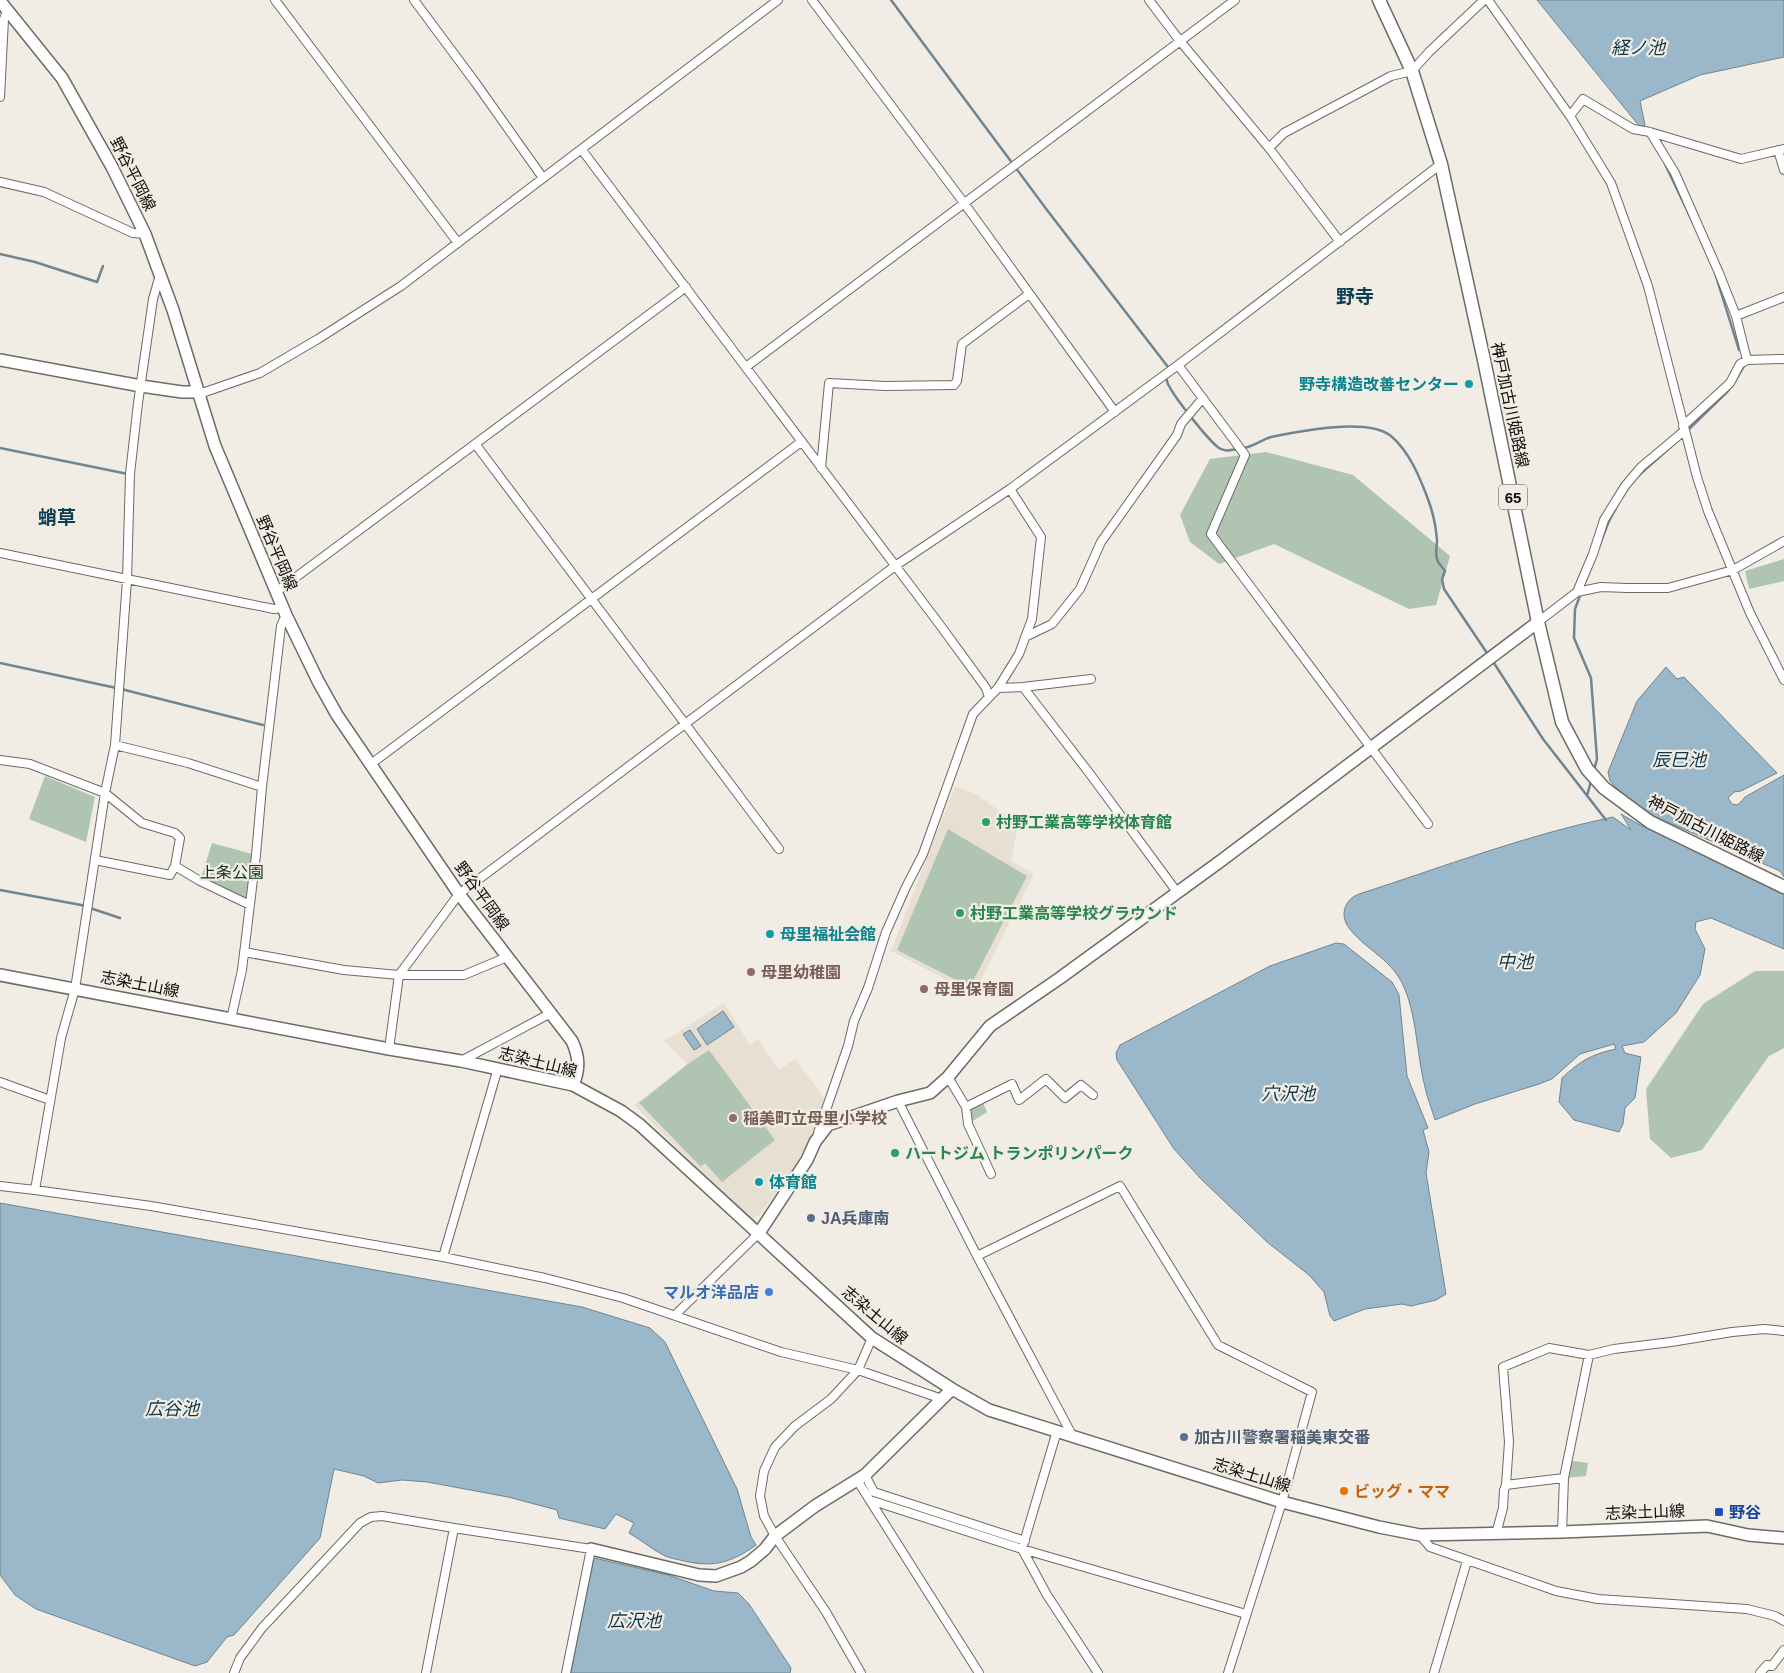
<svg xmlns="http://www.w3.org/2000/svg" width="1784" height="1673" viewBox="0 0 1784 1673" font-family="Helvetica,'Noto Sans JP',sans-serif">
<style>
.built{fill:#e7e0d2}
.green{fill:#afc5b1}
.water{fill:#9ab8ca;stroke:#708590}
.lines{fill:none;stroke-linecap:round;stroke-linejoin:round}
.stream{stroke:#708590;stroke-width:2.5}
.street-casing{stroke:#6e6a64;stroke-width:10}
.secondary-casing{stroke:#6e6a64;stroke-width:14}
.primary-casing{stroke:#6e6a64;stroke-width:15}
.street{stroke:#fff;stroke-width:8}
.secondary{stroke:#fff;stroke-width:11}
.primary{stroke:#fff;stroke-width:12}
.culture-dot{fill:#0f9aa8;stroke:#f1ede5;stroke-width:2}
.leisure-dot{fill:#2e9e5b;stroke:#f1ede5;stroke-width:2}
.education-dot{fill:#8d6e63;stroke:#f1ede5;stroke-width:2}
.service-dot{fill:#5c6f8a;stroke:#f1ede5;stroke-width:2}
.shop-dot{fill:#3f7fe0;stroke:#f1ede5;stroke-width:2}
.food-dot{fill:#e8710a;stroke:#f1ede5;stroke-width:2}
.transit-dot{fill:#1a4fb4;stroke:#f1ede5;stroke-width:2}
.labels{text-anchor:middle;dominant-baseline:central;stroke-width:4.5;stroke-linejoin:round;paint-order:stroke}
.shield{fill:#f1ede5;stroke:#52504c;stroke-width:1}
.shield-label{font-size:15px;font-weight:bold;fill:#0e0d0a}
.street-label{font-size:16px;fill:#0e0d0a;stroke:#f1ede5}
.culture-label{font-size:16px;font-weight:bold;fill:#0d838f;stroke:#f1ede5;text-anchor:start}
.leisure-label{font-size:16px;font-weight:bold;fill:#27864d;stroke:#f1ede5;text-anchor:start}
.park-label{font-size:16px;fill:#0d3616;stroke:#f1ede5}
.education-label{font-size:16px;font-weight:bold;fill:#785e54;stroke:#f1ede5;text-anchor:start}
.service-label{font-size:16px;font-weight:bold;fill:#4e5e75;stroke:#f1ede5;text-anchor:start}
.shop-label{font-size:16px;font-weight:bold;fill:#366cbe;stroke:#f1ede5;text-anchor:end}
.food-label{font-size:16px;font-weight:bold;fill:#c56008;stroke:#f1ede5;text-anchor:start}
.transit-label{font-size:16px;font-weight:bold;fill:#164399;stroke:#f1ede5;text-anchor:start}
.water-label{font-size:18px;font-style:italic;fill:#0f384c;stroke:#f1ede5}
.quarter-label{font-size:19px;font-weight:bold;fill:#0b3f51;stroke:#f1ede5}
</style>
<rect width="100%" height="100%" fill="#f1ede5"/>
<path class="built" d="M955,786l22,9 41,29 -7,37 23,13 -60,120 -83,-43z
M724,1003l26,42 8,-6 21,31 16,-11 31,42 -11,29 -22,40 -33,45 -11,5 -115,-115 53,-41 -23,-23z"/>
<path class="green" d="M1266,452l87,23 97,81 -14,49 -27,4 -135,-65 -55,20 -29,-22 -10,-27 30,-56z
M1784,559v22l-35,8 -4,-18z
M45,776l50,21 -9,45 -57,-23z
M948,829l79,47 -57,111 -73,-37z
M212,843l44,12 -6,50 -50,-24z
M1755,971h29v77l-15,8 -67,94 -31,8 -21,-19 -4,-50 57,-85z
M709,1050l66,90 -53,42 -17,-19 -4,4 -62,-64 49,-39z
M982,1100l5,12 -19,12 -2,-17z
M1567,1460l21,3 -2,13 -22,2z"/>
<path class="water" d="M1537,0h247v57l-84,18 -60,26 5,24 -5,2z
M1666,667l11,12 7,-2 93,96 -36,18 -7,1 -6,6 4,6 5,1 4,-3 4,-5 39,-22v102l-4,-6 -131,-57 -31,-24 -8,-9 -2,-9 29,-71z
M1621,814l19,11 134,62 10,7v55l-73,-31 -15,4 -1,7 10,20 -5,26 -24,38 -32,29 -22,4 3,7 16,4 -6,41 -10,10 -2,16 -4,8 -45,-12 -15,-18 3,-24c18,-17 30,-24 54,-29l-2,-5 -34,10 -28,25 -13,5 -64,20 -40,16c-3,-11 -8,-22 -10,-33 -9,-34 -8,-82 -27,-111 -12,-19 -36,-30 -49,-48 -10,-13 -4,-29 10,-34 84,-27 167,-59 254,-77l18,13z
M1336,943l8,1 48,38 7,13 8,81 21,52 -5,2 6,22 -3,21 20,121 -10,6 -25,6 -9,-2 -37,5 -31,12 -4,-5 -6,-24 -15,-17 -42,-33 -66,-63 -27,-30 -57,-89 -1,-7 4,-8 150,-79z
M723,1011l11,16 -27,18 -10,-16z
M690,1030l11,16 -7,4 -11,-16z
M0,1203l582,104 68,21 15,14 72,147 14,48 5,8c-26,19 -45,23 -76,15 -5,-1 -10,-2 -15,-4 -12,-6 -24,-16 -36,-23l5,-10 -18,-9 -11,15 -46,-11 -2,-8 -49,-13 -81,-15 -25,-2 -24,3 -14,-7 -30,-7 -14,69 -86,97 -7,2 -20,25 -12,4 -159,-57 -21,-14 -15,-20z
M594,1558l74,17 46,16 24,2 11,11 42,64 -1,5h-219z"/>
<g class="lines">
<path class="stream" d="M891,0l156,210 121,157 -1,4
M1665,164l31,65
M0,254l35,8 62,20 6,-16
M1715,273l24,77
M1167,376c0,4 -1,4 1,8 6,13 40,56 51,64 6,4 12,2 19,1
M1735,381l9,-15
M1687,431l41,-40 4,-6
M0,448l128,26
M1243,448c10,-1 18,-8 28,-11 28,-6 97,-20 120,-1 19,16 30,44 38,66 4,11 7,26 8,38 0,6 -2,13 0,19 1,5 6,8 8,12l-3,8 2,10 45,67
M1639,475l35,-31
M1587,577l22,-56 8,-15
M1581,593l-6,16 -1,29 17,40 6,81 -3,11
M1492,660l51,79 63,81
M0,663l121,26 142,36
M1587,796l4,-15
M0,890l81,15 39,13"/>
<defs>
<path id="street" d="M275,0l183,243
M414,0l61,82 68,96
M812,0l152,203 151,209
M1149,0l31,41 89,107 71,94
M1488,0l82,116 41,67 37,103 49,191 11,34 42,102 34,67
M0,97l4,-78 3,-8
M1570,116l13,-17 50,30 17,3 91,27 43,-10
M1650,132l25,41 44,100 17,43 11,44
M1269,148l15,-15 107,-57 21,-5 17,-19 55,-52
M582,150l358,475 46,63 3,9
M1778,150l6,20
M0,182l44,10 89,41 12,1
M1736,316l48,-19
M1178,365l67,90 -34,79 217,290
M746,367l489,-367
M198,392h7l55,-19 58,-34 83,-53 377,-286
M1683,426l47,-43 10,-19 7,-4 37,-1
M476,445l303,404
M821,468l8,-85 56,3 69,-1 3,-4 5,-37 67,-50
M0,553l239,49 35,7 9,-1
M276,592l410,-305
M1577,592l16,-38 11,-34 21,-34 16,-19 43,-36
M1538,622l39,-30 24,-5 26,1h41l65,-18 51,-29
M1025,637l27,-13 28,-35 21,-47 76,-107 4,-11 22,-26
M1023,687l68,-8
M998,688l25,-1 67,87 87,118
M115,745l73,18 74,24
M0,760l30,4 75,29 37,30 33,10 5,5 -5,28 25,15 50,24
M371,764l430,-322
M95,860l75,15 5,-9
M244,952l100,18 55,5h65l43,-18
M231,1019l11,-49 14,-115 6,-68 19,-161 5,-11
M389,1049l10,-74 60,-81 436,-328 115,-77 168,-124 263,-201
M461,1061l90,-48
M948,1077l18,30 2,17 23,50
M0,1082l50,18
M898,1101l79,155 95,179
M966,1107l46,-23 7,16 27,-21 19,19 16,-13 12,10
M818,1133l30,-87 6,-25 14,-33 18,-56 20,-45 17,-33 50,-140 25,-26 21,-34 13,-35 9,-82 -31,-48
M0,1186l35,4 116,16 292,51 102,21 78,20 158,54 77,18 84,29
M35,1190l26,-152 14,-49 30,-196 10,-48 12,-165 3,-106 8,-71 15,-104 7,-24
M977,1256l143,-70 98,159 94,47 -30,110 -54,171
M443,1257l55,-189
M675,1315l84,-82
M1057,1431l-35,118 25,46 51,78
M865,1475l9,17 151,49
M857,1480l122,193
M1506,1485l3,-43 -6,-75 46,-19 40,7 25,-6 57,-7 61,-10 32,-3 20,2
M870,1500l152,49 224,65
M454,1528l137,21 -25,124
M1562,1532l2,-54 25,-123
M1496,1534l7,-26 1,-18 2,-5 58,-7
M1420,1535l10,12 126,44 42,8 149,10 28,7 9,5
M234,1673l6,-15 22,-30 98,-105 11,-6 11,-1 72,12 -28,145
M861,1673l-35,-61 -51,-76 -11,-20 -4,-20 4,-25 11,-24 20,-21 36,-27 27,-29 14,-32
M1434,1673l33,-112
M1760,1673l7,-8 5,1 12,-16"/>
<path id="secondary" d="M0,1l62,77 50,89 33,67 28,76 42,136 71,169 32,66 19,34 122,179 113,147c7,15 8,28 1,44
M0,360l141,26 41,6h16
M0,975l389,74 72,12 112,24 48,26 19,14 232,213 80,51 37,21 293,92 97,25 41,8 142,-3 145,-6 41,9 36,3
M759,1233l48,-73 8,-18 13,-17 70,-24 32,-8 18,-16 42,-51 70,-48 162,-118 316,-238
M591,1549l108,26 17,1 25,-9 10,-6 14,-12 10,-13 40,-30 50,-31 87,-86"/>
<path id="primary" d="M1379,0l33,71 29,93 43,196 54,262 24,100 25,47 17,19 46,34 134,65"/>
</defs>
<use href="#street" class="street-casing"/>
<use href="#secondary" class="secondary-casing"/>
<use href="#primary" class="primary-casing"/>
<use href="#street" class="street"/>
<use href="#secondary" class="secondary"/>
<use href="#primary" class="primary"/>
</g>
<g class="culture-dot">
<circle cx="1469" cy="384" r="5"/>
<circle cx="770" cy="934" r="5"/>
<circle cx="759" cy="1182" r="5"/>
</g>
<g class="leisure-dot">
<circle cx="986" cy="822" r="5"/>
<circle cx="960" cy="913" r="5"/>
<circle cx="895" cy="1153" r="5"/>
</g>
<g class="education-dot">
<circle cx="751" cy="972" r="5"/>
<circle cx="924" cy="989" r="5"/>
<circle cx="733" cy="1118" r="5"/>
</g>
<g class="service-dot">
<circle cx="811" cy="1218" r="5"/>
<circle cx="1184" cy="1437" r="5"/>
</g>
<circle class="shop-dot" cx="769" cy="1292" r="5"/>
<circle class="food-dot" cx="1344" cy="1491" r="5"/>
<rect class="transit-dot" x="1714" y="1507" width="10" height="10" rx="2.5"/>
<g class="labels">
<rect class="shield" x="1499" y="484.5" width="28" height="25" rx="4"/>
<g class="shield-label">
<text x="1513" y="497">65</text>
</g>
<g class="street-label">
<text transform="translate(133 174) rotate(63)">野谷平岡線</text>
<text transform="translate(1510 405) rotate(78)">神戸加古川姫路線</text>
<text transform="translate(277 553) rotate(67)">野谷平岡線</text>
<text transform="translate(1706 829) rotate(27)">神戸加古川姫路線</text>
<text transform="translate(482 896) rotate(54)">野谷平岡線</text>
<text transform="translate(140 984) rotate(11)">志染土山線</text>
<text transform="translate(538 1062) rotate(14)">志染土山線</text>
<text transform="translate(875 1315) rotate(40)">志染土山線</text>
<text transform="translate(1252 1475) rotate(17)">志染土山線</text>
<text transform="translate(1645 1512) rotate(-2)">志染土山線</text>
</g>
<g class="culture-label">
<text x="1459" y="384" text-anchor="end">野寺構造改善センター</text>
<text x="780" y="934">母里福祉会館</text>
<text x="769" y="1182">体育館</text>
</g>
<g class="leisure-label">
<text x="996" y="822">村野工業高等学校体育館</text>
<text x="970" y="913">村野工業高等学校グラウンド</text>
<text x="905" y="1153">ハートジム トランポリンパーク</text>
</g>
<g class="park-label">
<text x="232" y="872">上条公園</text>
</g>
<g class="education-label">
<text x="761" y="972">母里幼稚園</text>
<text x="934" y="989">母里保育園</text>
<text x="743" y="1118">稲美町立母里小学校</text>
</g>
<g class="service-label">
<text x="821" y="1218">JA兵庫南</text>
<text x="1194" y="1437">加古川警察署稲美東交番</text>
</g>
<g class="shop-label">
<text x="759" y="1292">マルオ洋品店</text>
</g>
<g class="food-label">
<text x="1354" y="1491">ビッグ・ママ</text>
</g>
<g class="transit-label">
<text x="1729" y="1512">野谷</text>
</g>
<g class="water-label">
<text x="1638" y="48">経ノ池</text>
<text x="1679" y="760">辰巳池</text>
<text x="1515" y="962">中池</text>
<text x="1288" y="1094">穴沢池</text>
<text x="172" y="1409">広谷池</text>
<text x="634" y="1621">広沢池</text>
</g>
<g class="quarter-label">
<text x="1355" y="296">野寺</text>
<text x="57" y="517">蛸草</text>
</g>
</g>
</svg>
